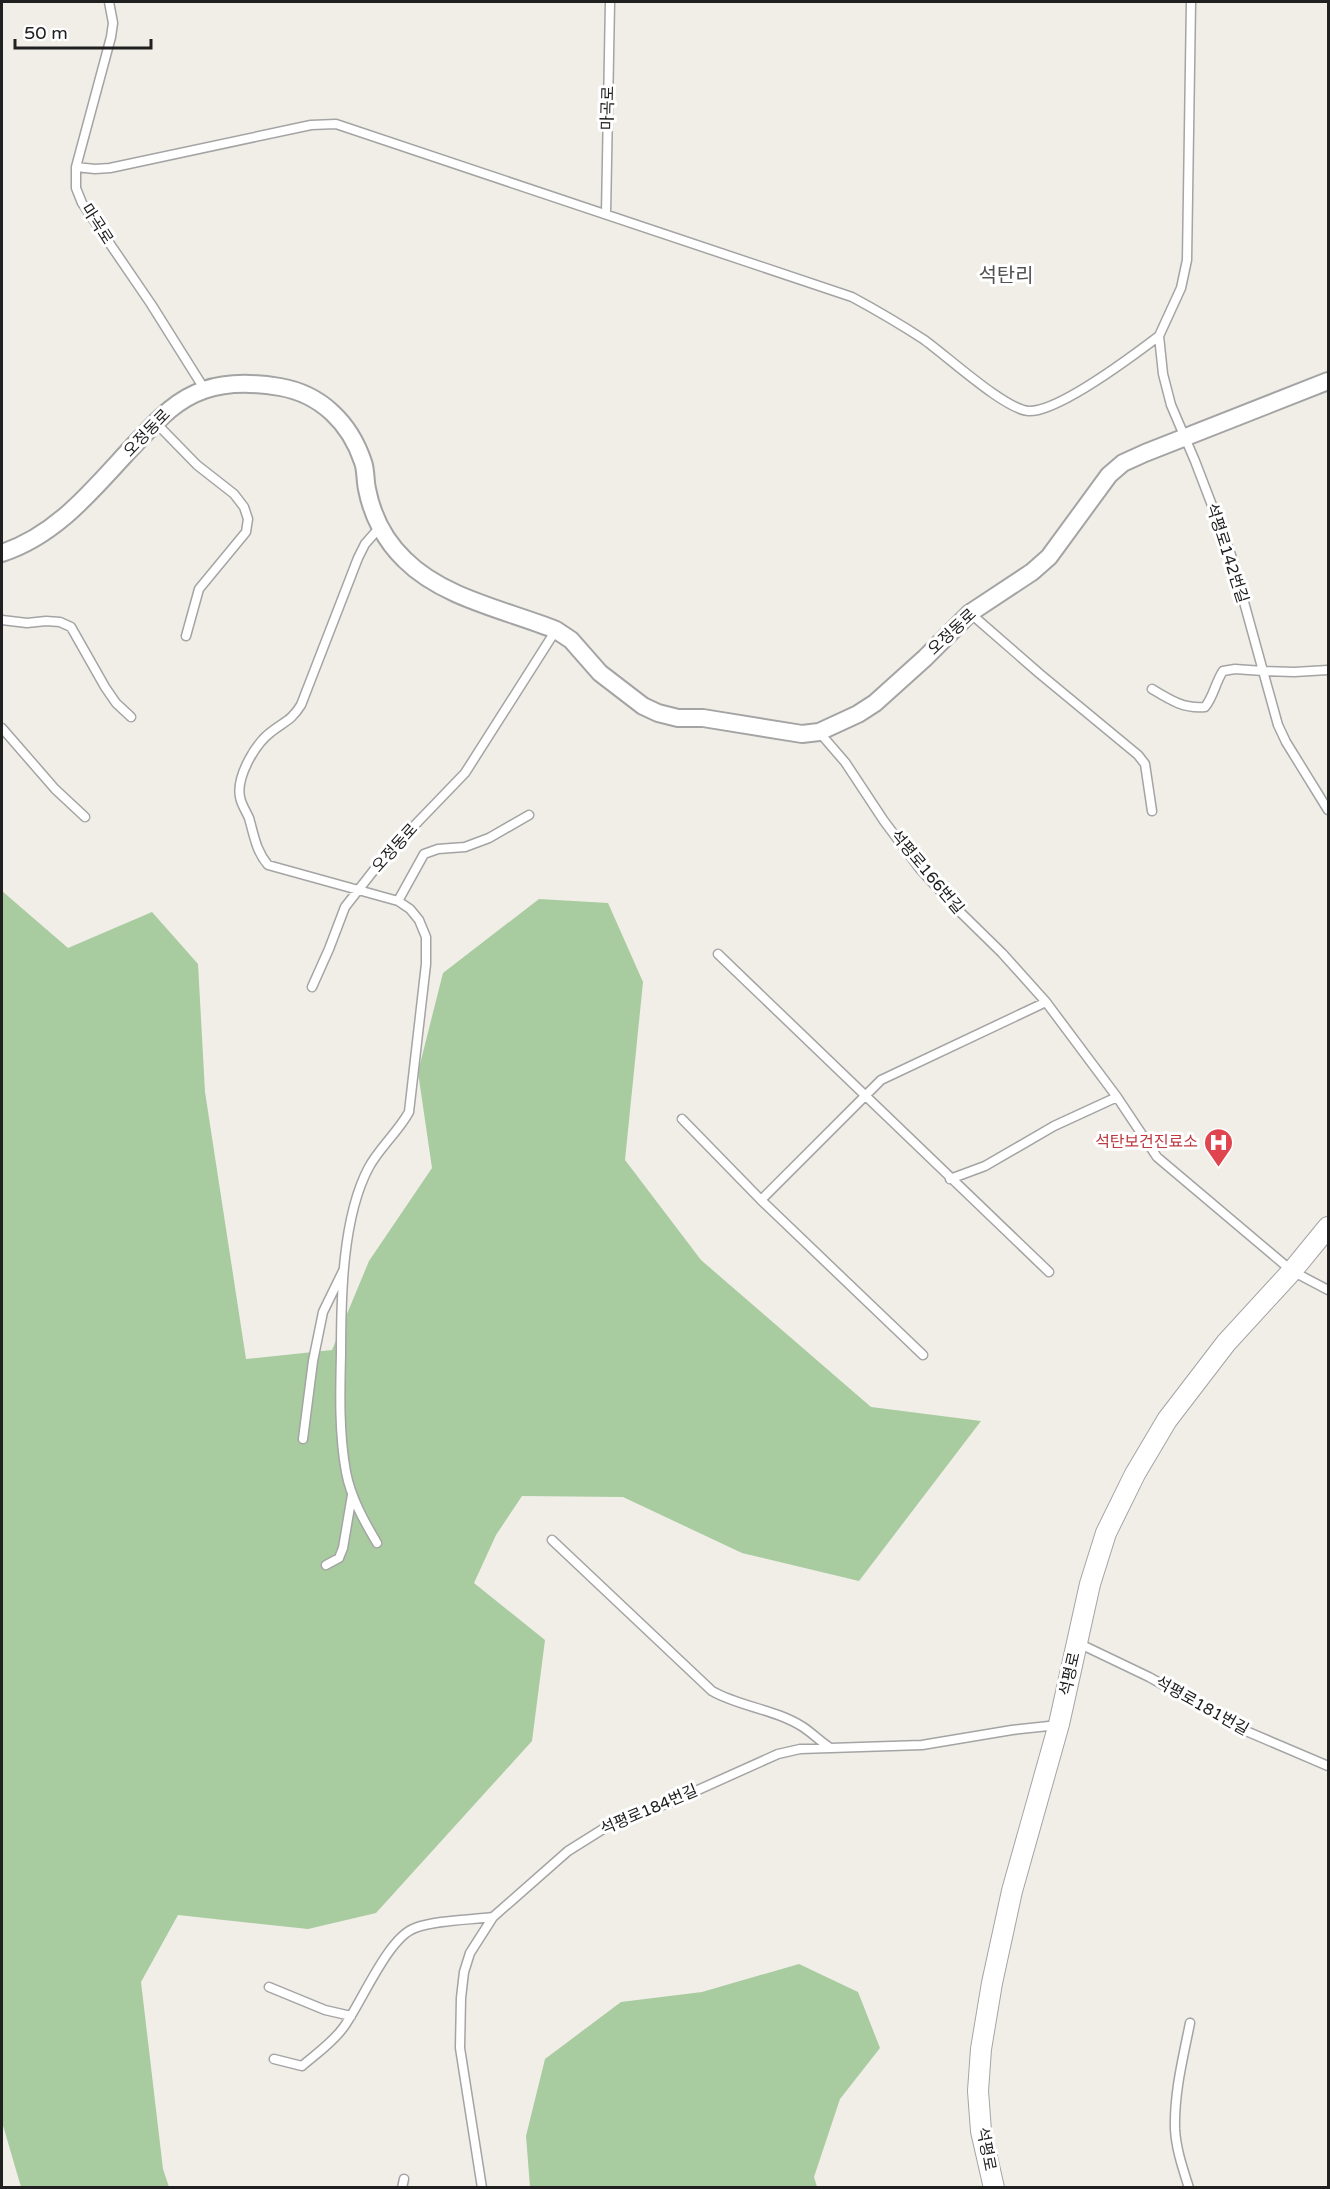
<svg xmlns="http://www.w3.org/2000/svg" width="1330" height="2189" viewBox="0 0 1330 2189" font-family="'Varela Round','Noto Sans KR',sans-serif">
<style>
.forest{fill:#a8cba0}
.lines{fill:none;stroke-linecap:round;stroke-linejoin:round}
.service-casing{stroke:#a4a4a4;stroke-width:11}
.minor-casing{stroke:#a4a4a4;stroke-width:20}
.tertiary-casing{stroke:#a4a4a4;stroke-width:22}
.service{stroke:#fff;stroke-width:8}
.minor{stroke:#fff;stroke-width:16}
.tertiary{stroke:#fff;stroke-width:20}
.labels{text-anchor:middle;dominant-baseline:central;stroke-width:6;stroke-linejoin:round;paint-order:stroke}
.street-label{font-size:16px;fill:#202020;stroke:#fff}
.health-label{font-size:16px;fill:#be3a42;stroke:#fff;text-anchor:end}
.quarter-label{font-size:20px;fill:#535353;stroke:#fff}
</style>
<rect width="100%" height="100%" fill="#f0eee7"/>
<path class="forest" d="M2,891l66,57 84,-36 46,52 7,128 41,267 86,-9 37,-89 63,-93 -14,-96 25,-99 96,-74 69,4 35,79 -18,178 76,100 170,147 110,14 -122,160 -117,-28 -119,-56 -101,-1 -26,39 -22,48 71,57 -13,101 -156,172 -68,16 -130,-14 -37,67 22,187 6,18h-148l-19,-65z
M799,1964l59,28 22,56 -40,51 -26,78 3,10h-287l-4,-51 19,-77 76,-57 81,-10z"/>
<g class="lines">
<defs>
<path id="service" d="M109,2l4,21 -2,14 -35,130v21l6,15 69,101 54,86
M1191,2l-4,258 -6,28 -22,48 4,38 8,31 24,56 36,94 32,116 31,1 34,-2
M76,167l19,2 15,-1 201,-43 25,-1 516,173c24,13 48,27 71,42 23,16 82,71 106,72 29,1 105,-56 130,-75
M606,214l4,-212
M155,422l42,43 37,29 10,13 4,12 -2,13 -47,57 -13,47
M970,613l70,61 98,81 7,9 7,47
M2,620l25,3 19,-2 14,1 11,5 34,60 11,16 15,14
M1152,689c18,11 32,20 53,18 9,-11 10,-24 18,-36l12,-2 28,2 15,54 8,17 42,68
M2,728l53,61 30,28
M819,732l26,30 39,59 36,48 34,37 48,47 44,49 71,95 40,60 135,114 36,19
M398,901l26,-47 14,-5 27,-2 24,-9 40,-23
M718,954l331,318
M312,987l17,-38 16,-42 40,-51 80,-83 91,-143
M682,1119l79,81 120,-120 165,-78
M950,1179l35,-13 69,-40 63,-29
M761,1200l162,155
M303,1439l10,-78 10,-49 20,-41
M552,1540l160,151c28,16 63,18 91,36 9,6 17,14 26,20
M377,1543c-13,-22 -26,-45 -31,-71 -7,-39 -6,-78 -5,-118 0,-56 1,-137 28,-187 11,-20 29,-35 40,-55l17,-148v-27l-7,-17 -9,-11 -12,-8 -130,-36c-12,-14 -14,-30 -19,-47 -3,-7 -8,-14 -9,-21 -4,-20 15,-53 31,-65 14,-11 20,-11 30,-27l57,-147 7,-14 15,-17
M326,1565l13,-7 4,-10 9,-53
M1078,1643l71,34 97,54 82,35
M269,1987l56,23 26,6
M274,2059l28,7c14,-12 30,-23 41,-38 18,-24 45,-91 72,-100 22,-8 54,-8 78,-11
M402,2188l2,-9
M482,2188l-22,-140 1,-50 3,-26 6,-19 23,-36 75,-66 51,-32 50,-16 109,-49 22,-5 122,-4 90,-15 46,-5
M1189,2188c-6,-19 -13,-39 -14,-59 -1,-36 8,-71 15,-106"/>
<path id="minor" d="M2,553c58,-19 94,-68 135,-111 20,-21 38,-42 67,-52 23,-8 52,-7 76,-3 41,7 70,36 83,75 3,8 2,18 4,27 5,26 18,52 38,71 38,38 101,50 151,70l15,10 29,33 43,33 15,7 20,5h25l99,16 17,-2 39,-18 17,-11 50,-45 45,-45 62,-41 17,-15 60,-82 14,-12 22,-10 183,-72"/>
<path id="tertiary" d="M994,2188l-13,-57 -3,-40 3,-42 11,-66 20,-92 47,-167 31,-140 16,-51 29,-59 32,-54 59,-77 66,-72 36,-44"/>
</defs>
<use href="#service" class="service-casing"/>
<use href="#minor" class="minor-casing"/>
<use href="#tertiary" class="tertiary-casing"/>
<use href="#service" class="service"/>
<use href="#minor" class="minor"/>
<use href="#tertiary" class="tertiary"/>
</g>
<defs>
<symbol id="hospital-pin" viewBox="-11 -11 22 30"><path d="M0 17L-7.5 6A9.5 9.5 0 1 1 7.5 6Z" fill="#e0444e" stroke="#fff"/><path d="M-5-5h3v3.5h4V-5h3V5h-3V1.5h-4V5h-3Z" fill="#fff"/></symbol>
</defs>
<g fill-rule="evenodd">
<use href="#hospital-pin" x="1202" y="1126" width="33" height="45"/>
</g>
<g class="labels">
<g class="street-label">
<text transform="translate(608 108) rotate(-89)">마곡로</text>
<text transform="translate(97 224) rotate(57)">마곡로</text>
<text transform="translate(147 433) rotate(-46)">오정동로</text>
<text transform="translate(1227 553) rotate(72)">석평로142번길</text>
<text transform="translate(952 632) rotate(-43)">오정동로</text>
<text transform="translate(395 848) rotate(-48)">오정동로</text>
<text transform="translate(927 872) rotate(50)">석평로166번길</text>
<text transform="translate(1070 1674) rotate(-77)">석평로</text>
<text transform="translate(1202 1706) rotate(29)">석평로181번길</text>
<text transform="translate(649 1810) rotate(-23)">석평로184번길</text>
<text transform="translate(986 2149) rotate(79)">석평로</text>
</g>
<g class="health-label">
<text x="1198" y="1142">석탄보건진료소</text>
</g>
<g class="quarter-label">
<text x="1006" y="276">석탄리</text>
</g>
</g>
<rect width="1330" height="2189" fill="none" stroke="#202020" stroke-width="6"/>
<path d="M15 39v9h136v-9" fill="none" stroke="#202020" stroke-width="3"/>
<text x="24" y="39" font-size="18" fill="#202020" stroke="#ffffff" stroke-width="4.5" paint-order="stroke">50 m</text>
</svg>
